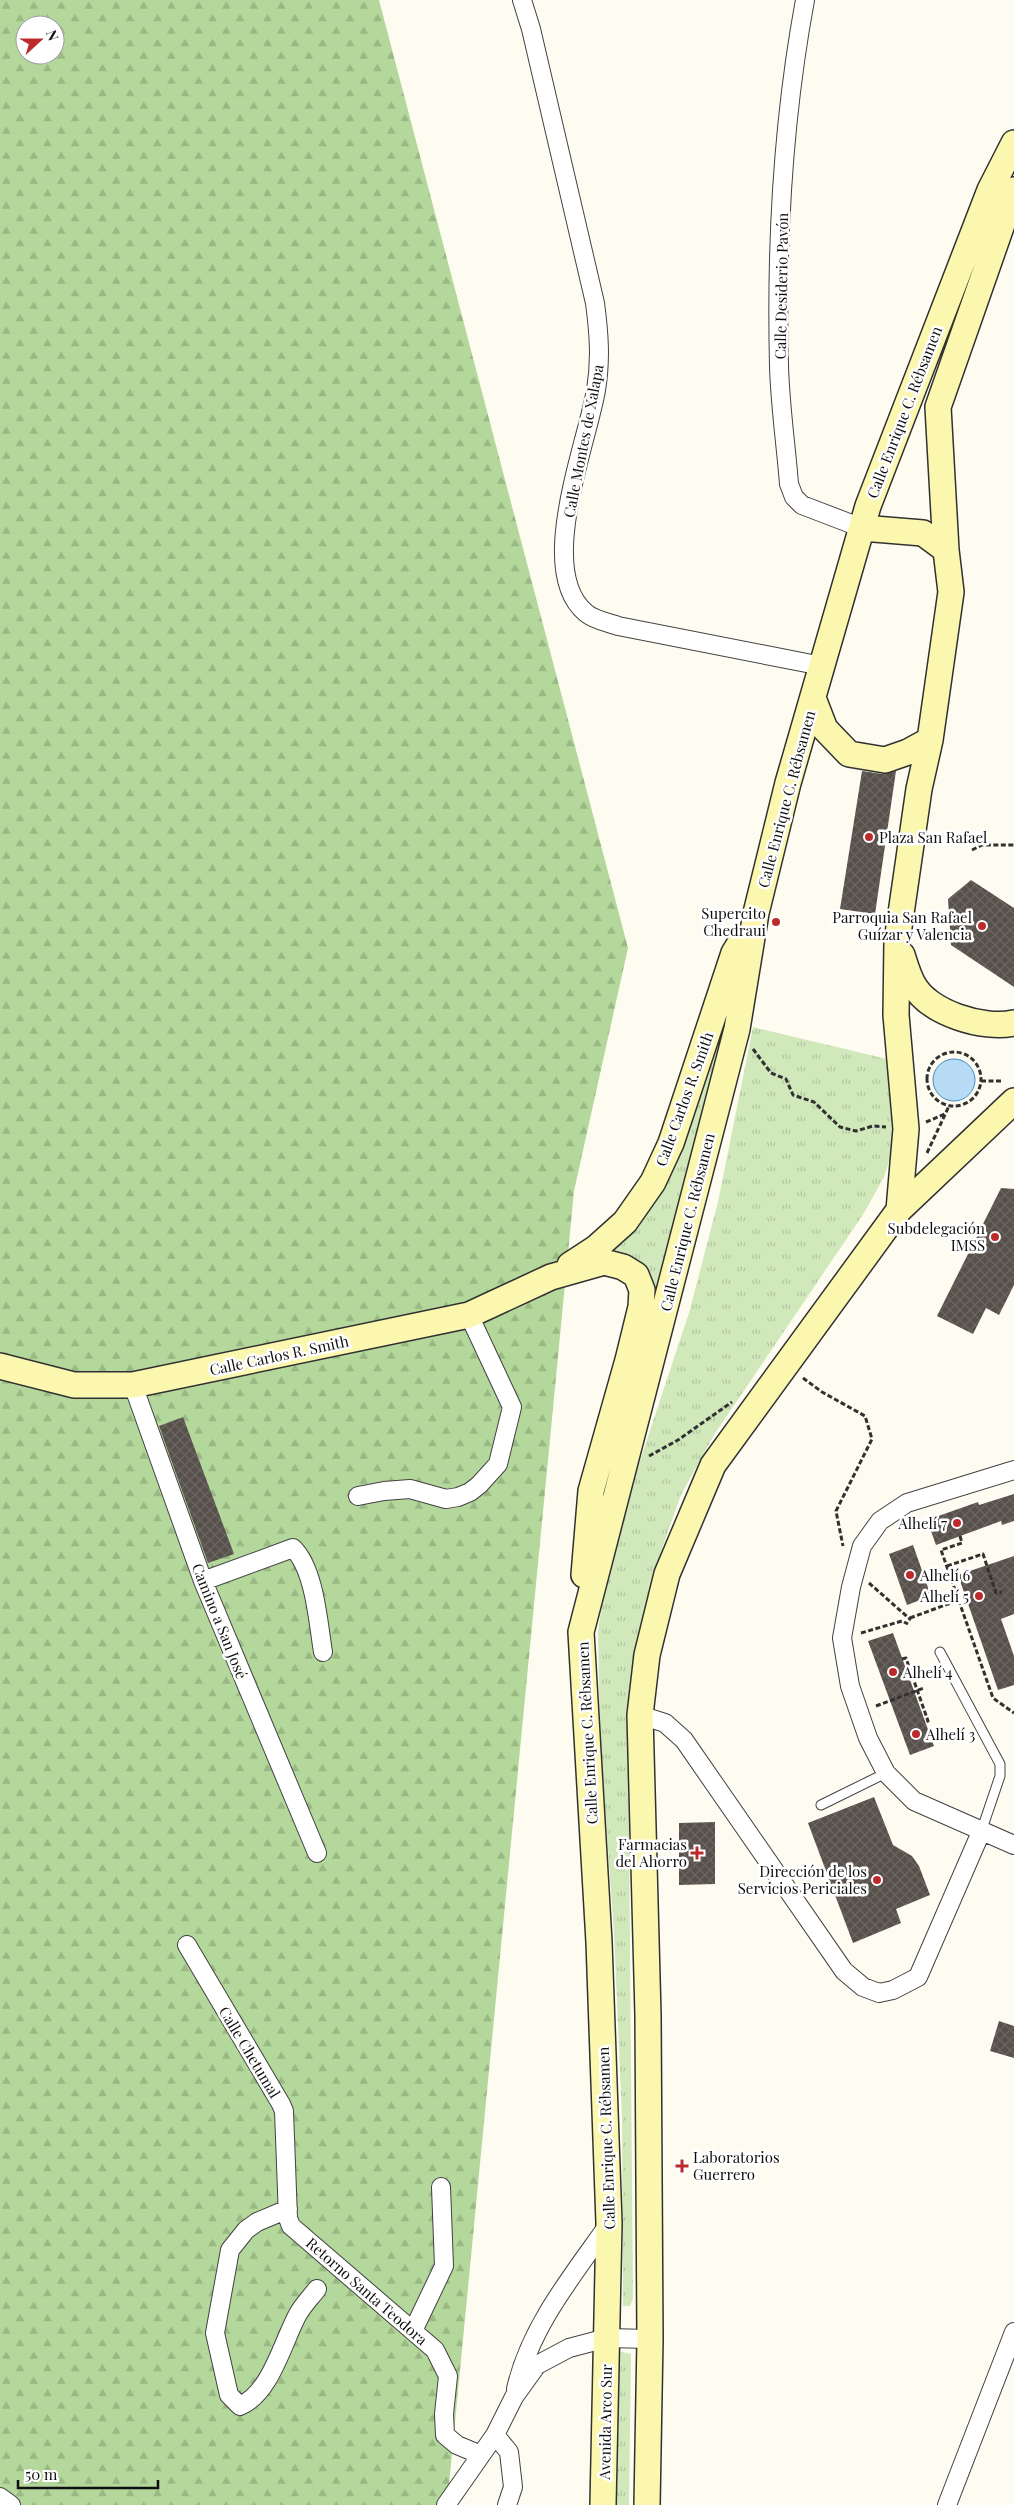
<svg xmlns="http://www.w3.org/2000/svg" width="1014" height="2505" viewBox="0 0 1014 2505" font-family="'Playfair Display',serif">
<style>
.grass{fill:url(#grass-tufts)}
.forest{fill:url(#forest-firs);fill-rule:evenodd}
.water{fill:#b7dbf4;stroke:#418dc9}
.building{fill:url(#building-cross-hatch)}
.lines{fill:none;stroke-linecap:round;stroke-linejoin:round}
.lane-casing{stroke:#424242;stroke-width:11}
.street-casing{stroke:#424242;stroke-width:20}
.secondary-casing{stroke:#313131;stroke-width:28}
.path{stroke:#313131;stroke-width:3;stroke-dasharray:5 2.5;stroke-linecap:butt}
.lane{stroke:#fff;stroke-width:9}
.street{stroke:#fff;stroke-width:18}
.secondary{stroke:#fcf7af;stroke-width:25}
.poi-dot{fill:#bb2b2c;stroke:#fff;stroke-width:2}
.labels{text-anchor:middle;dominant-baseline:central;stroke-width:5;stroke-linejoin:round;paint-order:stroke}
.street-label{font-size:15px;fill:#0f0f0f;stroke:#fff}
.poi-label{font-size:15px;fill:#0f0f0f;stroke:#fff;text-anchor:end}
</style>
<defs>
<pattern id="grass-tufts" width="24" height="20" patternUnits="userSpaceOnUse" patternTransform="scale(1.25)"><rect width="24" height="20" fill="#d1e8bb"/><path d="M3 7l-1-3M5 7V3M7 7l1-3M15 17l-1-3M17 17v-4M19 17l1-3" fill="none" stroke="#b2c6a0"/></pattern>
<pattern id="forest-firs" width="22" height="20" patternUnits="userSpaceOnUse" patternTransform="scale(1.25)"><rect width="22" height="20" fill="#b4d89b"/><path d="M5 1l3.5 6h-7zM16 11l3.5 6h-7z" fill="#9ab884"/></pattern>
<pattern id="building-cross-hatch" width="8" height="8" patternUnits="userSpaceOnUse" patternTransform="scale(1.25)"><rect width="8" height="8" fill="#57504b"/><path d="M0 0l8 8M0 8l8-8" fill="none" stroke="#6a6561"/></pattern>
</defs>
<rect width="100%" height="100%" fill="#fefcf1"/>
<path class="grass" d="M743,953l-7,45 -131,507 -6,-3 54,-209 -46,-42 81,-122 31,-89z
M753,1027l134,32 6,90 -9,28 -20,36 -150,222 -33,60 -27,76 -20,82 -6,66 5,579 -3,8h-7l-1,-189 -8,-184 -14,-197 -2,-104 11,-78 80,-241 29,-111z
M618,2351l13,3 -2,151h-13z"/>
<path class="forest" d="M0,0h379l249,948 -54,243 -127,1314h-447zM25,25h30v30h-30z"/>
<path class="water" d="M933 1080a21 21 0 1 1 42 0a21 21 0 1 1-42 0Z"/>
<path class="building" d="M862,771l21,3 13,-3 -21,143 -35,-5z
M971,880l43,28v79l-63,-42 -3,-46z
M1001,1188l13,1v96l-15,30 -13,-7 -13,26 -36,-18z
M183,1417l51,137 -26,9 -49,-137z
M1014,1494v27l-12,4 -1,-4 -65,24 -9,-25 51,-18 1,3z
M913,1545l18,51 -24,9 -18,-51z
M1014,1556v58l-13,5 13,37v29l-16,5 -40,-115z
M893,1633l41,113 -24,9 -42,-114z
M874,1797l19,48 19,11 7,10 11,29 -34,14 5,14 -48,20 -45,-120z
M715,1822v62l-36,1v-62z
M999,2021l15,5v32l-24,-7z"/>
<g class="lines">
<defs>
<path id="lane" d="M940,1652l60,112v12l-19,56
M821,1805l65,-32"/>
<path id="street" d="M522,0l9,29 64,274c4,30 6,57 1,87 -9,54 -61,181 -10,223 8,7 21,9 32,13l204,40
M805,0c-22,119 -29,246 -26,366 1,39 7,79 10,118l5,13 8,8 60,23
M133,1385l70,196 114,272
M1014,1470l-107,33 -27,18 -18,25 -11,41 -9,51 8,48 18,52 18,35 28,28 100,44
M358,1496l26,-5 26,-2 36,10 12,-2 12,-5 9,-7 19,-21 14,-57 -43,-92
M203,1581l90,-33c22,22 25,74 30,104
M640,1715l25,8 19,17 160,231 19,16 16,6 14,-3 25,-13 63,-145
M187,1945l94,159 3,7 4,107 3,8 144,124 13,26 -4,38 1,21 12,10 24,10
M288,2209l-31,13 -11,8 -16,20 -15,83 14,62 11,11c31,-13 43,-65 58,-92 5,-9 13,-17 19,-25
M413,2331l31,-65 -3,-79
M516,2389c14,-62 57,-114 93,-165
M495,2435l14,17 4,35 -6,18
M0,2497l11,8
M446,2505l49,-70 19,-38 23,-32 32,-17 38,-10 43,1
M947,2505l67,-173"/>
<path id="secondary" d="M862,528l61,5 23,17
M813,698l12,31 24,25 36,6 23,-8 22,-12
M902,955c3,9 6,20 11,29 15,29 71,46 101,39
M899,1210l7,-81 -10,-114 1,-74 22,-152 11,-49 21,-148 -5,-42 -8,-143 76,-217
M570,1265l26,-17 29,-26 28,-40 18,-39 63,-190 8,-13
M0,1366l74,19h59l336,-70 82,-38 53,-15 19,5 13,8 6,15 -1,17 -13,53 -37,131 -7,84
M603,2505l6,-282 -10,-281 -18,-310 156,-603 19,-116 32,-130 80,-277 122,-316 24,-47
M647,2505l3,-166 -2,-324 -8,-300 7,-60 20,-81 46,-109 186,-255 115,-109"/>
</defs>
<use href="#lane" class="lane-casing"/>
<use href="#street" class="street-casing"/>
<use href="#secondary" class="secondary-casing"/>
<path class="path" d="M972,850l10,-5h32
M753,1049l18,24 15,6 7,16 21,7 26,25 16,4 17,-5 13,1
M927 1079a27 27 0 1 1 54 0a27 27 0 1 1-54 0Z
M981,1081h22
M926,1122l19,-8
M927,1153l22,-47
M803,1378l19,14 43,24 7,23 -36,72 7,35
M649,1456l29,-16 54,-38
M960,1536l2,7 -21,7 52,148 21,15
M947,1566l36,-12 13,39 6,-1
M869,1583l42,37
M910,1618l49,-18
M861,1633l41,-12 6,3
M902,1659l4,-1 22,63 -2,1
M876,1706l48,-18"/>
<use href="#lane" class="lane"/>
<use href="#street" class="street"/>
<use href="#secondary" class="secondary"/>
</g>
<g class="poi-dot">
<circle cx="869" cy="837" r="5"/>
<circle cx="776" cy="922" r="5"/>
<circle cx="982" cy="926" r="5"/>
<circle cx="995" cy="1237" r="5"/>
<circle cx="957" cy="1523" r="5"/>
<circle cx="910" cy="1575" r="5"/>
<circle cx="979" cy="1596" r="5"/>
<circle cx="893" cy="1672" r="5"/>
<circle cx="916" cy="1734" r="5"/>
<path d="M694.5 1845.5h5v5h5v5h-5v5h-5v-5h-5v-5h5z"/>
<circle cx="877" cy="1880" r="5"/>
<path d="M679.5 2158.5h5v5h5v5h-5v5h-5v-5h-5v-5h5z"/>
</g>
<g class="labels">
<g class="street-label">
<text transform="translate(781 286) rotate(-89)">Calle Desiderio Pavón</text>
<text transform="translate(904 412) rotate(-69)">Calle Enrique C. Rébsamen</text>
<text transform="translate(583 441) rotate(-79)">Calle Montes de Xalapa</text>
<text transform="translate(786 799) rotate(-75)">Calle Enrique C. Rébsamen</text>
<text transform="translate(684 1099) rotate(-70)">Calle Carlos R. Smith</text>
<text transform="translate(687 1222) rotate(-76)">Calle Enrique C. Rébsamen</text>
<text transform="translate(279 1355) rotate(-12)">Calle Carlos R. Smith</text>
<text transform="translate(220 1621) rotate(68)">Camino a San José</text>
<text transform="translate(587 1733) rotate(-93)">Calle Enrique C. Rébsamen</text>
<text transform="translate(250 2052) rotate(59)">Calle Chetumal</text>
<text transform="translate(606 2138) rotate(-92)">Calle Enrique C. Rébsamen</text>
<text transform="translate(367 2291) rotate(41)">Retorno Santa Teodora</text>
<text transform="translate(605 2422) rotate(-89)">Avenida Arco Sur</text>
</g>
<g class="poi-label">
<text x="879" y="837" text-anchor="start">Plaza San Rafael</text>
<text x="766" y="913">Supercito<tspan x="766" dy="17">Chedraui</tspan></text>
<text x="972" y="917">Parroquia San Rafael<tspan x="972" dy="17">Guízar y Valencia</tspan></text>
<text x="985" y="1228">Subdelegación<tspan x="985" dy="17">IMSS</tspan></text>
<text x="947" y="1523">Alhelí 7</text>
<text x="920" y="1575" text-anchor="start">Alhelí 6</text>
<text x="969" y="1596">Alhelí 5</text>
<text x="903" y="1672" text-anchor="start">Alhelí 4</text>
<text x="926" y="1734" text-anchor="start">Alhelí 3</text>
<text x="687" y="1844">Farmacias<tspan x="687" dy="17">del Ahorro</tspan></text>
<text x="867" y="1871">Dirección de los<tspan x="867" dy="17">Servicios Periciales</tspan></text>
<text x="693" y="2157" text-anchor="start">Laboratorios<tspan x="693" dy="17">Guerrero</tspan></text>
</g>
</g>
<g transform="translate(40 40) rotate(69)"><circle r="24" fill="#ffffff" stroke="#9f9f9f"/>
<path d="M0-4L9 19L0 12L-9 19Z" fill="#bb2b2c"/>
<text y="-8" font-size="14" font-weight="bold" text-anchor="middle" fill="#0f0f0f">N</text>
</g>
<path d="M18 2480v8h140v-8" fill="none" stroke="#0f0f0f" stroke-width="2.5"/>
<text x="25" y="2480" font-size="15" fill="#0f0f0f" stroke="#ffffff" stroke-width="4" paint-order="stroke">50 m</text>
</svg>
